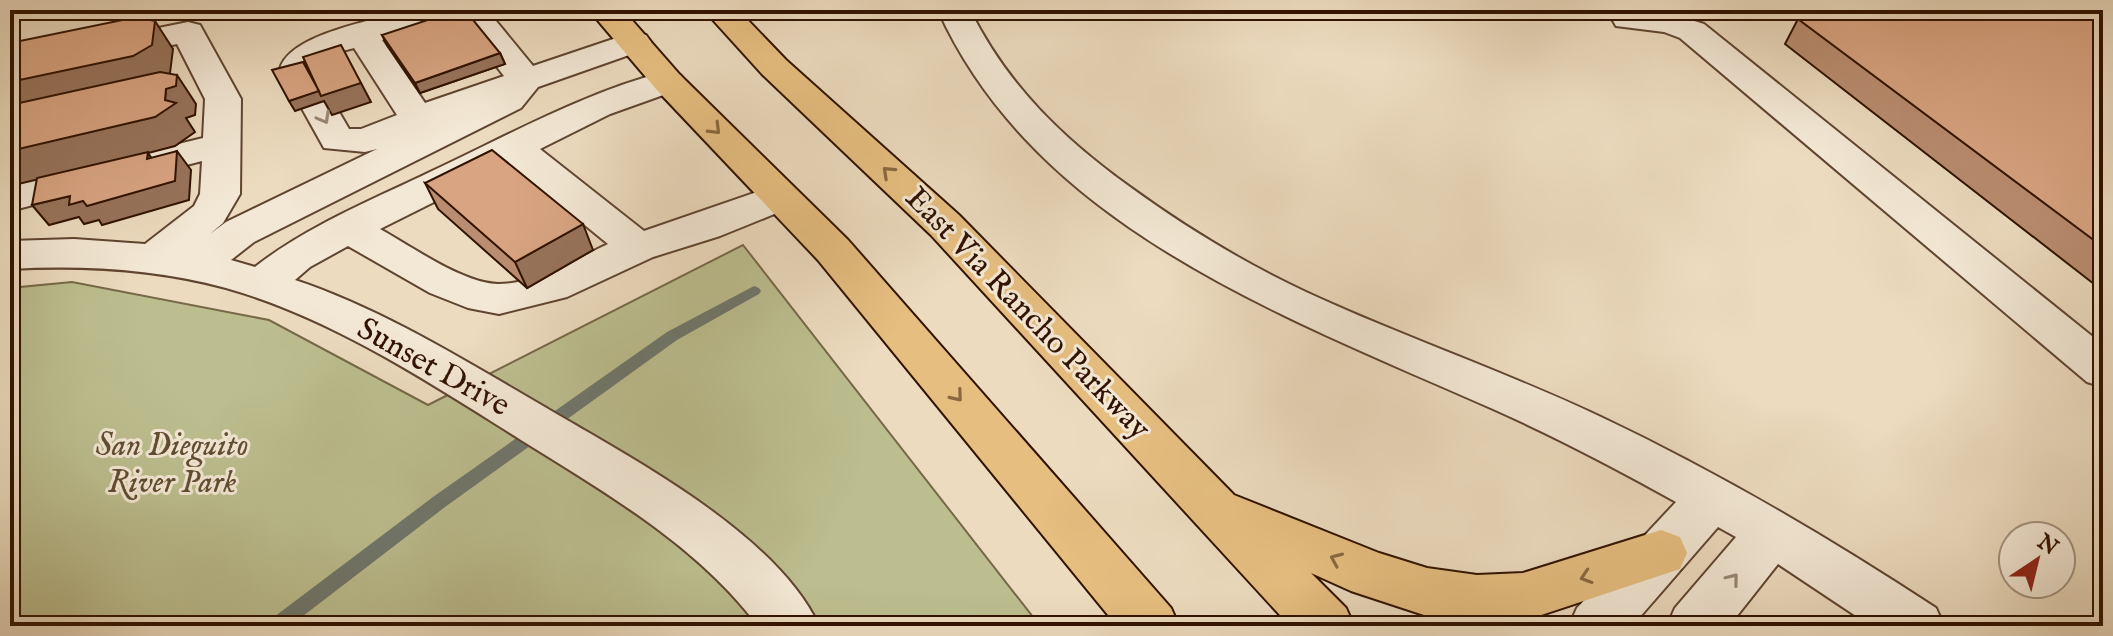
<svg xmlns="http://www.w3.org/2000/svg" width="2113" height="636" viewBox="0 0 2113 636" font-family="'IM FELL English',serif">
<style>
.green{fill:#bcbe8f;stroke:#766848;stroke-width:2}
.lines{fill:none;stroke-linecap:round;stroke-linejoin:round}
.stream{fill:#6f776d;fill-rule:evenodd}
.minor-casing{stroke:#5f4430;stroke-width:4}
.major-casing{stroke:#301200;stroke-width:4}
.minor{fill:#f3e8d5;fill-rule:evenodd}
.major{fill:#e6be80;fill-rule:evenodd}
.wall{fill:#ba8d70;stroke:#301200;stroke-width:2}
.shaded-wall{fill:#97735b;stroke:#301200;stroke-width:2}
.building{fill:#d8a482;stroke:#301200;stroke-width:2}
.oneway{stroke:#9b8875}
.oneway2{stroke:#8b6840}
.labels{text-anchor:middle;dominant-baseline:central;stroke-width:6;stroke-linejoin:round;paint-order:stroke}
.street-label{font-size:32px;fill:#301200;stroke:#f3e8d5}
.park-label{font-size:32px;font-style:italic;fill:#614e32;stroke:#f3e8d5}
</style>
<rect width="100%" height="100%" fill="#ecdbbf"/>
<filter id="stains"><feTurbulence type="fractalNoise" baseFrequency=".0025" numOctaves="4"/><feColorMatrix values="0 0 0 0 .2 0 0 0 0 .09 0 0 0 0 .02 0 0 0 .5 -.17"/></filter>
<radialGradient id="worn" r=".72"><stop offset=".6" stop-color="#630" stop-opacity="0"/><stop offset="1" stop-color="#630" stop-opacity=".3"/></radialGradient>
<path class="green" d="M743,245l297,381h-1030v-338l62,-6 197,38 159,85z"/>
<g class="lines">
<path class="stream" d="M754,286l5,2 2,3 -2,3 -82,46 -232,167 -155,119h-23l3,-6 163,-123 234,-165z"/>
<defs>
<path id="minor" d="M409,10h78l46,56 101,-34 12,3 5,7 -5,7 -108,38 -17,21 -267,134 -23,18 24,7c52,-41 117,-67 177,-96 77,-36 153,-79 236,-100l12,4 6,7 -6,7 -70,25 -70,35 104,82 136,-47 14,4 6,9 -6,9 -74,30 -67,21 -86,40 -68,17 -31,-6 -38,-15 -82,-47 -38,21 -15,13c87,29 169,80 248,126 86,51 233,127 276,220h-61c-61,-81 -152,-133 -237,-186 -92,-58 -189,-122 -295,-152 -70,-19 -143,-23 -216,-19v-28l64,-2 71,5 49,-38 6,-12 2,-33 -192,50v-26l193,-47 2,-39 -28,-55 -167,34v-20l178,-36 12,3 41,74 -1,95 -17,29 -13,11 16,-12 151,-73 -12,3 -41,-4 -44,-79c9,-35 96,-49 129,-59zM456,14l48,62 -79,27 -43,-63zM354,48l43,67 -36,14h-12l-35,-60 17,-15zM510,164l98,80c-34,16 -72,40 -110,40 -36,-1 -87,-38 -118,-55z
M938,10h32c37,75 93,129 160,177 55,40 114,76 176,105 97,45 198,79 295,125 116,55 227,120 335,191l8,18h-73l-93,-62 -49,62h-62l8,-18 61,-71 -18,-10 -86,99h-63l8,-18 99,-106c-59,-33 -120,-65 -183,-93 -204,-91 -456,-180 -555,-399z
M1624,10l45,3 35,11 399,321v42l-16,-5 -407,-344 -16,-6 -48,-6 -4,-7 4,-7z"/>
<path id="major" d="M589,10h34l57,65 168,165 323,368 8,18h-62l-299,-366 -162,-171z
M704,10h34l48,50 173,155 275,280 145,58 48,15 50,7 46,-2 138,-43 19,7 7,16 -7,16 -157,52 -46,2 -50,-7 -76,-25 -40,-18 35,35 8,18h-64l-359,-391 -169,-161z"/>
</defs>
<use href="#minor" class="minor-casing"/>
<use href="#major" class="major-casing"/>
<use href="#minor" class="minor"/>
<use href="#major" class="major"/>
</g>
<path class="wall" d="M1798,10h305v281l-318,-247 13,-25 11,-2z
M382,35l118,18 5,11 -85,29 -33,-48z
M425,183l168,67 -66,38 -89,-79z"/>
<path class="shaded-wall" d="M155,21l18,28 -3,24 -18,11 -142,32v-34z
M500,53l5,11 -85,29 -5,-10z
M177,75l19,29 -1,11 -9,3 9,14 -20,14 -27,7 13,18 -14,-12 1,-6 -138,33v-35l155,-51 1,-11z
M361,83l10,19 -39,13 -8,-14 -29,10 -6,-10 31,-11z
M177,151l14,19 -2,30 -87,25 -3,-5 -15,4 -5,-7 -30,8 -17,-20 38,-9 13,5z
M583,224l10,26 -66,38 -12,-26z"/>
<path class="building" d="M458,10h7l35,43 -85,30 -33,-48z
M1846,10h257v237l-305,-228 49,-8z
M137,17l18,4 -3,24 -19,11 -123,26v-39z
M341,45l20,38 -40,13 -18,-39z
M303,62l16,29 -30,10 -17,-31z
M160,72l17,3 -1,11 -10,3 -1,11 11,3 -21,14 -145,34v-46z
M492,150l91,74 -68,38 -90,-79z
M177,151l-2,30 -88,25 -4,-5 -14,4 1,-9 -38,9 5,-27 111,-26 -1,7z"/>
<defs><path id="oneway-chevron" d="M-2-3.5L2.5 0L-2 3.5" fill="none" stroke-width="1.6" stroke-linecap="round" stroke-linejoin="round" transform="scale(2)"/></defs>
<g class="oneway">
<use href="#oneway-chevron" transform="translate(324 118) rotate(61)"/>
<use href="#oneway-chevron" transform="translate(1733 579) rotate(-51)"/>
</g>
<g class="oneway2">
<use href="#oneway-chevron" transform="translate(715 129) rotate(45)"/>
<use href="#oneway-chevron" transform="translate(888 172) rotate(-137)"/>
<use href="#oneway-chevron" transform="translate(957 396) rotate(50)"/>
<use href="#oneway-chevron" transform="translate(1336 559) rotate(-157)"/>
<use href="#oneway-chevron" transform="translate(1586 577) rotate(162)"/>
</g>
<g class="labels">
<g class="street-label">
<text transform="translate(1027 314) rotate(46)">East Via Rancho Parkway</text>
<text transform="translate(433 368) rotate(29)">Sunset Drive</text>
</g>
<g class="park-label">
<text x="172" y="446">San Dieguito<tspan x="172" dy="37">River Park</tspan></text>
</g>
</g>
<rect width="2113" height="636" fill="none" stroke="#ecdbbf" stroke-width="40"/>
<rect x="12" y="12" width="2089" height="612" fill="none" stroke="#301200" stroke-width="4"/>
<rect x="20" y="20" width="2073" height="596" fill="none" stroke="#301200" stroke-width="2"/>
<g transform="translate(2037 560) rotate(35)"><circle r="38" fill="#f3e8d5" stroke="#a59280" stroke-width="2"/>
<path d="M0-6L14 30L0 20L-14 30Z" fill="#8f2418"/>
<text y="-12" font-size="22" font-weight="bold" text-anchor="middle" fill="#301200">N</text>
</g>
<rect width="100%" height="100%" filter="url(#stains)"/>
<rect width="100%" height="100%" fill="url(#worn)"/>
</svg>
